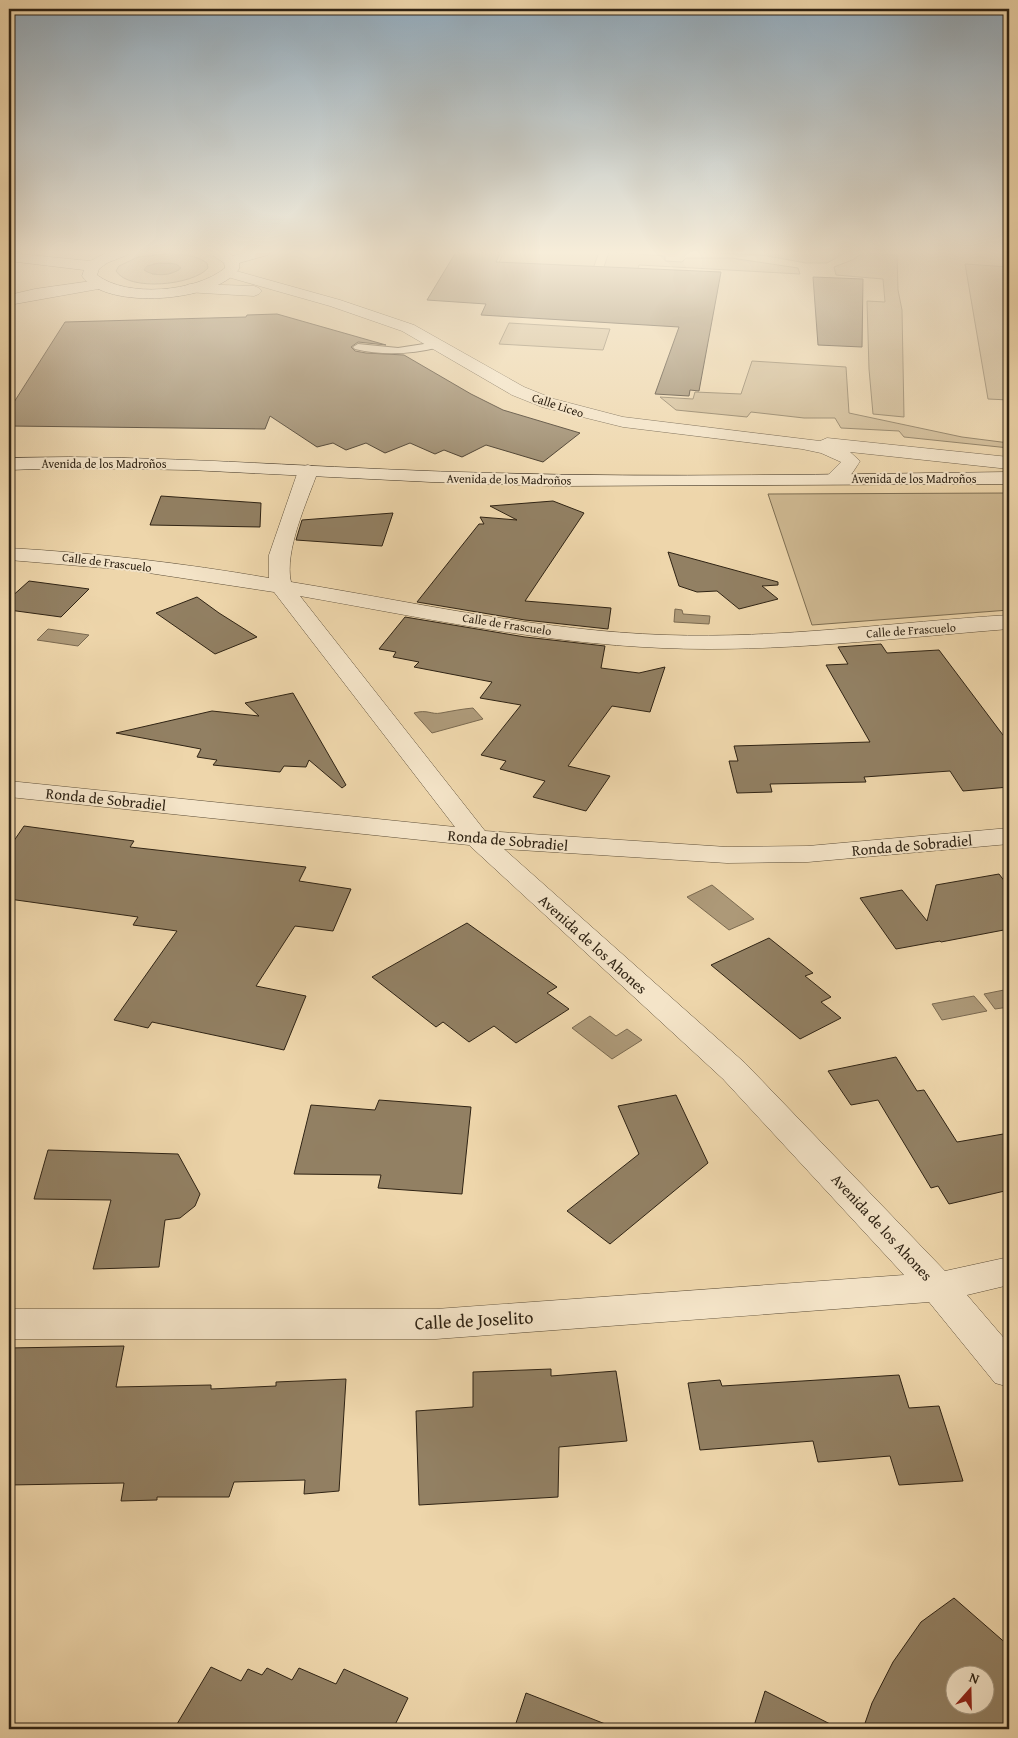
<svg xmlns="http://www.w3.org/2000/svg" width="1018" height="1738" viewBox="0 0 1018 1738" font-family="'Gentium Book Plus',serif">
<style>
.green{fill:#ceb891;stroke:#7e6e52;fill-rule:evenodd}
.water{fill:#ad9978;stroke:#7b6a50}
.building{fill:#928063;stroke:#2f2314;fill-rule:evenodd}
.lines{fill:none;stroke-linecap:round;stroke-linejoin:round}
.lane-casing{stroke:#5f503a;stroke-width:2}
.street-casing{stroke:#5f503a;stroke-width:1}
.secondary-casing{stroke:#2f2314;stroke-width:1}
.lane{fill:#f4e4c8;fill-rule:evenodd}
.street{fill:#f4e4c8;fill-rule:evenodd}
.secondary{fill:#f4e4c8;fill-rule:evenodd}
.labels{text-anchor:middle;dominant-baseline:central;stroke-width:4;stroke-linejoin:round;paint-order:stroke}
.far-street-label{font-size:12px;fill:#2f2314;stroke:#f4e4c8}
.street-label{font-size:15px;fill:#2f2314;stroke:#f4e4c8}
.near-street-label{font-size:18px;fill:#2f2314;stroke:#f4e4c8}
</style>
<rect width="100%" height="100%" fill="#eed6ab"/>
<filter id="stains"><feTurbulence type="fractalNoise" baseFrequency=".004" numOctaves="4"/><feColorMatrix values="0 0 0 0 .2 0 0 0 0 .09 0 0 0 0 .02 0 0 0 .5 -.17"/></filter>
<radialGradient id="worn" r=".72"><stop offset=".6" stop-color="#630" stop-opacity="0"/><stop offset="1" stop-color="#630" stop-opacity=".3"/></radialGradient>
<path class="green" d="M504,252h95l-9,25 -95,-6z
M609,252l56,4v5l17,1 4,-4h45l67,10 2,6 -161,-9 -6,21 -32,-10z
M693,252h154l-20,11h-21l-44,-8z
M863,253l34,2 1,35 4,20 2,107 -31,-3 -4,-45 -2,-68 18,1 -2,-23 -47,-4 -2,-8 18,-7z
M168,254c14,0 28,1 39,9l1,5c-14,17 -79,24 -92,3l3,-5 19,-9zM171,263l8,7 -12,4h-15l1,-10z
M965,264l44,3v133l-21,-1z
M509,323l101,6 -7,21 -104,-6z
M752,361l94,6 3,46 113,24 47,6v5l-105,-11 -5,-6 -58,-3 -6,-10h-31l-53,-6 -4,5 -71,-7 -16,-13 33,2 2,-7 46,2z
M1009,493v117l-197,15 -44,-131z"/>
<path class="water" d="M159,263l17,1 5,4c-9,8 -27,9 -37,2l3,-4z
M675,609l7,1 1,4 27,2 -1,8 -35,-2z
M48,629l41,6 -11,11 -41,-6z
M473,708l10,11 -51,14 -18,-20c14,-4 17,2 27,0 11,-2 21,-4 32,-5z
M712,885l42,34 -25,11 -42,-33z
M1009,989v18l-14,2 -11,-15z
M974,996l13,15 -45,9 -10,-16z
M590,1016l26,20 11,-7 15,11 -30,19 -40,-31z"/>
<path class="building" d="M456,252h45l-5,10 225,10 -22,119 -9,-1 -1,6 -34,-2 24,-67 -198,-12 5,-11 -59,-4z
M813,277l50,2 -1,68 -44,-2z
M277,314l109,31 -28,-3 -7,5 4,4 11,2 38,2 67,39 32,16 77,23 -37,29 -57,-17 -24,12 -18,-7 -9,4 -25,-11 -25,10 -19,-10 -20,7 -13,-7 -16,4 -47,-31 -5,13 -256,-3v-16l56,-88 181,-5 1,-2z
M161,496l100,7 -1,24 -110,-2z
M553,501l31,12 -59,88 86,7 -3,21 -83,-9 -108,-18 62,-78h5l-4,-7 37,3 -27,-14z
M393,513l-11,33 -86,-6 6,-20z
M668,552l110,30v3l-16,1 16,13 -39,10 -22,-18 -20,1 -18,-6z
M29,581l60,8 -28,28 -52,-7v-11z
M197,597l22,16 38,24 -42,17 -59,-41z
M405,617l120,20 80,9 -4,22 38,5 26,-6 -15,45 -38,-6 -44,60 42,10 -24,35 -53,-14 12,-16 -45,-12 6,-8 -25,-6 40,-50 -41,-7 12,-16 -78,-15 5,-5 -26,-5 3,-5 -17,-3z
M881,644l6,9 52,-3 70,93v44l-46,4 -13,-20 -86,6 2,5 -96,2 2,8 -35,1 -8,-32h9l-4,-15 136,-4 -44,-77 22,-1 -10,-17z
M293,693l53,92 -4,3 -33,-28 -3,7 -22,-1 -4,6 -67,-7 4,-5 -20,-3 4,-8 -85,-16 96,-22 47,5 -14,-13z
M24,826l110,15 -4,6 176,20 -7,14 52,8 -18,42 -38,-5 -39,60 50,10 -22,54 -132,-28 -4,6 -34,-8 63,-89 -44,-6 5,-8 -129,-18v-51z
M999,874l10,13v42l-68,13 -1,-1 -44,8 -36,-51 42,-8 25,31 9,-36z
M467,923l90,64 -10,6 22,16 -53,34 -22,-17 -25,16 -26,-20 -7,5 -64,-50z
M769,938l44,35 -8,3 26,21 -10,5 20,16 -41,21 -89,-74z
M896,1057l21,34 7,-1 33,52 52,-9v57l-60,14 -11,-18 -7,2 -53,-88 -27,5 -23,-34z
M676,1095l32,68 -98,81 -43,-33 72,-57 -21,-48z
M379,1100l92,7 -9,87 -84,-6 3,-13 -87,-1 17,-69 64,5z
M48,1150l130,4 22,40 -5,12 -15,12 -15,2 -6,47 -66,2 18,-69 -77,-1z
M124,1346l-8,41 95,-2v4l65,-3v-4l70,-3 -7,112 -35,3 1,-14 -71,2 -5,15h-72v3l-36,1 3,-18 -115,2v-137z
M551,1369v7l65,-5 11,70 -68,6 -1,50 -139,8 -3,-94 57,-4v-35z
M899,1375l10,33 30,-2 24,75 -64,4 -9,-29 -72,6 -5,-21 -113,9 -12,-67 32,-3 2,6z
M954,1598l55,48v83h-146l9,-26 21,-41 28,-40zM956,1676h30v30h-30z
M211,1667l30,14 7,-12 14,6 5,-7 25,12 7,-12 37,16 8,-15 64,29 -15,31h-219z
M765,1691l75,38h-87z
M526,1693l87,34v2h-99z"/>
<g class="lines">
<defs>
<path id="lane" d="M437,342l3,1v4c-29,7 -56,9 -85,2l-2,-2 5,-3 40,4z"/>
<path id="street" d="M229,269l111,31 74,25 110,62 30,12 69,18 197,24 7,-3 182,19v12l-159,-17 10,9c-8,13 -15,26 -33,22l-3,-4 17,-17 -20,-9 -19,-4 -179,-22 -81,-20 -30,-12 -110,-64 -72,-25 -106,-30 -2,-3 2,-3z
M99,280l5,2 3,3 -3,3 -95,17v-10l26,-6z
M190,284l64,2 5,2 3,3 -3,3 -5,2 -69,-4 -3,-3 3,-3z
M308,465l7,2 3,4c-11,31 -34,80 -27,111 122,20 251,49 375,53 114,4 229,-13 343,-20v14c-114,9 -232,24 -347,19 -122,-5 -242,-31 -362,-52l185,235 242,16 81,-1 201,-18v16l-201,18 -81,1 -223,-14 241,214 200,208 64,-14v28l-42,10 42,49v43l-14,-4 -66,-81 -493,37h-427v-30h427l468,-34 -181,-196 -254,-234 -460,-48v-16l446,46 -181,-235 -145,-22 -120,-10v-12c87,5 174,15 260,30v-23l29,-84 3,-4z"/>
<path id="secondary" d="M108,252h21l-2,3 -20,8 -8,6 -2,6c30,23 99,17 128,-7l-1,-5 -16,-11h18l7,4 14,-4h23l-2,3 -29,8v6c-23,33 -133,42 -157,7l2,-6 -75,-9v-8l81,8z
M69,457c142,1 283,13 425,16 172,5 343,1 515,-1v12l-453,2 -125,-4 -241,-12 -121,-2 -60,2v-12z"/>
</defs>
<use href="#lane" class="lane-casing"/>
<use href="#street" class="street-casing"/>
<use href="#secondary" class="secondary-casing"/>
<use href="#lane" class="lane"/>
<use href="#street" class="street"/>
<use href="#secondary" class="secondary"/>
</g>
<linearGradient id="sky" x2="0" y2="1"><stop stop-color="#90a9bb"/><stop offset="0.51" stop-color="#f7edd9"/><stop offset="1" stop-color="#f7edd9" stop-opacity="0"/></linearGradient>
<rect width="1018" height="495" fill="url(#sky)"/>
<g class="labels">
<g class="far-street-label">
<text transform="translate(558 405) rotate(18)">Calle Liceo</text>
<text x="104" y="463">Avenida de los Madroños</text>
<text x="914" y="478">Avenida de los Madroños</text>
<text transform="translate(509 479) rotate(1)">Avenida de los Madroños</text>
<text transform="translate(107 562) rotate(7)">Calle de Frascuelo</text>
<text transform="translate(507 624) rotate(9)">Calle de Frascuelo</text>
<text transform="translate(911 630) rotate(-4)">Calle de Frascuelo</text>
</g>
<g class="street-label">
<text transform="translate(106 799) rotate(6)">Ronda de Sobradiel</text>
<text transform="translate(508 840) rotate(5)">Ronda de Sobradiel</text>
<text transform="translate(912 845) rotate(-5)">Ronda de Sobradiel</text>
<text transform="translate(593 944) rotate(42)">Avenida de los Ahones</text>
<text transform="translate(882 1227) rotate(47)">Avenida de los Ahones</text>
</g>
<g class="near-street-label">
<text transform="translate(474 1320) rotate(-3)">Calle de Joselito</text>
</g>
</g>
<rect width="1018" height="1738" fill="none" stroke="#eed6ab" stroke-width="30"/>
<rect x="10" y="10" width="998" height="1718" fill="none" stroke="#2f2314" stroke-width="2.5"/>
<rect x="15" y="15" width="988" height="1708" fill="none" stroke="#2f2314"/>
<g transform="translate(970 1690) rotate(20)"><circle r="24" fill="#f4e4c8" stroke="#a59780"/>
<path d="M0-4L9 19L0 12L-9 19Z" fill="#8f2418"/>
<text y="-8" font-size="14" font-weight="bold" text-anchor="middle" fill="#2f2314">N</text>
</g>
<rect width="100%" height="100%" filter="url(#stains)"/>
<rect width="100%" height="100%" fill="url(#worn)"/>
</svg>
